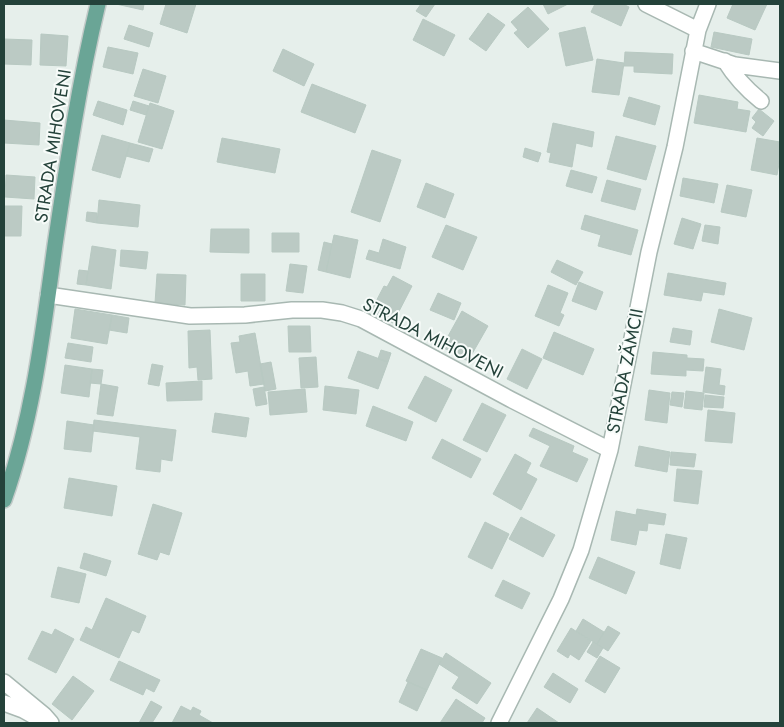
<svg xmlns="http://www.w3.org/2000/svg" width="784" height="727" viewBox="0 0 784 727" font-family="Jost,sans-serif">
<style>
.building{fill:#bbcac4;stroke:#b8c9c2}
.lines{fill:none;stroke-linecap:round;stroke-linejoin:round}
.minor-casing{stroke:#a8b8b2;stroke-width:18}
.major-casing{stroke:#c2cac8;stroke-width:18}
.minor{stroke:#fff;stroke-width:15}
.major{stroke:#6aa596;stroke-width:15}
.labels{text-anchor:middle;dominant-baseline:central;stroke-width:4;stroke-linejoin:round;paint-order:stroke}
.street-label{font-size:18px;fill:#24423a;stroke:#f7fbf9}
</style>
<rect width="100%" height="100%" fill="#e6efeb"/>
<path class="building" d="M116,4h28l-1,6z
M166,4h30l-9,29 -27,-9z
M421,4h14l-9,13 -10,-6z
M543,4h25l-20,10z
M595,4h28l6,3 -8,19 -30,-14z
M733,4h34l-12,26 -28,-12z
M528,7l21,22 -21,19 -14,-15 4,-3 -7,-8z
M488,13l17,12 -19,26 -17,-12z
M423,19l32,16 -11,21 -31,-16z
M129,25l24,8 -4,14 -25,-8z
M585,27l8,33 -27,6 -7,-33z
M714,32l38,7 -3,16 -38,-8z
M41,34l27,2 -2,30 -26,-1z
M4,39l28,1 -1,25 -27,-1z
M108,47l30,6 -5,21 -30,-7z
M283,49l31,15 -10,22 -31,-15z
M625,52l48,2 -1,20 -38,-2v-6h-10z
M597,59l27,4 -5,32 -27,-3z
M143,69l23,7 -8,27 -24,-7z
M312,84l54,21 -11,28 -54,-21z
M699,95l39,7 -1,7 13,2 -4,21 -52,-9z
M629,97l31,9 -5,19 -32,-9z
M98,101l29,9 -4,15 -30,-10z
M133,101l16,5 -3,9 -16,-5z
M150,103l24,8 -12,38 -24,-7z
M759,109l15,12 -11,15 -11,-8 4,-6 -4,-4z
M4,120l36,3 -1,22 -35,-2z
M553,123l41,9 -2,15 -16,-4 -4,24 -23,-5 2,-9 -4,-1z
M102,135l28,8 -10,35 -28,-8z
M616,136l40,10 -10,34 -39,-11z
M222,138l58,11 -5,24 -58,-11z
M757,138l23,4v16l-3,17 -26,-5z
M130,143l23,6 -4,13 -23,-6z
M525,148l16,5 -3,9 -15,-5z
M372,150l29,10 -21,62 -29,-10z
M571,170l26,7 -5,16 -26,-7z
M6,175l29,2 -1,22 -29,-2z
M683,178l35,6 -4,19 -34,-7z
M607,180l34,9 -6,21 -34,-9z
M426,183l28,11 -9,24 -28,-11z
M727,185l25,5 -6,27 -25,-5z
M99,200l41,5 -2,22 -41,-4z
M4,206h18l-1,30h-17z
M87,212l10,1v10l-11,-2z
M585,215l53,15 -7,25 -33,-9 3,-11 -20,-6z
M682,218l19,6 -8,25 -19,-5z
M446,225l31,12 -14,33 -31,-13z
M705,225l15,2 -2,17 -16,-3z
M211,229h38v24l-39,-1z
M272,233h27v19h-27z
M334,235l24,5 -8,38 -24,-6z
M383,239l23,8 -6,22 -34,-10 3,-9 10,3z
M324,242l8,2 -6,28 -8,-2z
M92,246l24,4 -5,39 -25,-4z
M121,250l27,2 -2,17 -26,-3z
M557,260l26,12 -7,13 -25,-13z
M290,264l17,2 -4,27 -17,-2z
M79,270l9,1 -2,14 -9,-1z
M668,273l58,10 -2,12 -21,-3 -2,9 -37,-6z
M157,274l29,1 -1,30 -30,-2z
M241,274h24v27h-24z
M393,276l19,10 -19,37 -22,-12 13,-25 3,1z
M579,282l24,10 -7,18 -24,-9z
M548,285l20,8 -8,20 4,2 -5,11 -24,-10z
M438,293l23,10 -7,17 -24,-10z
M75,309l37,6 -5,29 -36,-6z
M719,309l33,9 -8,32 -33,-8z
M462,311l26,15 -20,35 -26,-14z
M112,315l17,3 -2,15 -18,-3z
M288,326h22l1,26h-22z
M673,328l19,3 -2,14 -20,-3z
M210,330l2,49 -14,1 -1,-13 -8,1 -1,-37z
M554,332l40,17 -11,26 -40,-17z
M255,333l9,51 -14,2 -2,-15 -12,2 -5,-30 9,-1 -1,-6z
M68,343l25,4 -2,15 -26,-4z
M522,349l20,10 -15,30 -20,-10z
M381,350l10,3 -3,9 -10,-3z
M358,351l30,11 -10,27 -30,-11z
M653,352l34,3v3l17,1 -1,12 -17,-1v6l-35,-2z
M316,357l2,30 -17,1 -2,-30z
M271,362l5,27 -11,2 -5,-27z
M152,364l11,2 -4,20 -11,-2z
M65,365l27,4 -3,28 -28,-4z
M706,367l15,2 -2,16 6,1 -1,9 -21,-3z
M92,369l11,1 -2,14 -11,-1z
M425,376l27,14 -16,32 -28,-14z
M202,381v19l-35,1 -1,-18z
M101,384l17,3 -5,29 -16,-2z
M325,386l34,4 -3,24 -33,-4z
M264,387l3,17 -11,2 -3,-17z
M305,389l2,23 -37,3 -2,-23z
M649,390l21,3 -3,30 -22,-3z
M686,391l18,2 -2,17 -18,-2z
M672,392l12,1 -2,14 -12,-2z
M705,395l19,2 -1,11 -19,-1z
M482,403l24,12 -19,37 -24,-12z
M373,406l40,16 -7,19 -40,-15z
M708,410l27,3 -3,30 -27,-2z
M215,413l34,5 -3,19 -34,-5z
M94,420l82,10 -4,31 -11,-2 -1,13 -24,-3 4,-32 -47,-6z
M67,421l27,4 -3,27 -27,-3z
M533,428l41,18 -2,6 16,7 -11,23 -37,-16 10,-20 -21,-10z
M442,439l39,20 -10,19 -39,-20z
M639,446l31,6 -3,20 -32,-6z
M671,452l25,2 -2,13 -24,-2z
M515,454l16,9 -5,10 11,6 -16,31 -28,-16z
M677,469l25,2 -4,33 -24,-3z
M69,478l48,8 -5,30 -48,-8z
M153,504l29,9 -13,42 -9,-3 -3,8 -19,-6z
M637,509l29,5 -2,11 -16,-2 -1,8 -8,-1 -3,15 -25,-5 5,-29 20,4z
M521,517l34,18 -12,22 -34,-18z
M485,522l24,12 -17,35 -24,-12z
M666,534l21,4 -7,31 -20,-5z
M84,553l27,8 -5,15 -26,-8z
M598,557l37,15 -9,22 -37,-16z
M58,567l28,7 -7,29 -28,-6z
M503,580l27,13 -8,16 -27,-13z
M106,598l40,18 -7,17 -7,-3 -13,28 -39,-18 6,-13 6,3z
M583,619l21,13 -7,12 -21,-13z
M608,626l12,7 -12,18 -11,-7z
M571,628l20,13 -12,19 -9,-6 -2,4 -11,-7z
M55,629l19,10 -18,34 -28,-14 14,-28 10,4z
M593,642l10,6 -6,10 -10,-6z
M421,649l21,9 -15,32 -21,-9z
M446,653l45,30 -14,21 -25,-16 7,-11 -20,-13z
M600,656l20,12 -15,25 -20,-12z
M119,661l41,19 -6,12 -8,-4 -3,7 -33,-15z
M553,673l25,16 -8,14 -26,-16z
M73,676l21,15 -22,29 -20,-16z
M408,682l19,8 -10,21 -18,-9z
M456,699l29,19 -3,5h-42z
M151,701l11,6 -10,16h-13z
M181,706l10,5 2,-4 8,4 -2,4 14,8h-41z
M537,708l22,15h-32z"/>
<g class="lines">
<defs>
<path id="minor" d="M646,4l52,26
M693,51l42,14 45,6
M725,61c10,16 21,28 36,40
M48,295l142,21 55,-1 47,-5h30l20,3 19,6 149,80 100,51
M4,682l40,33 7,8
M4,703l19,7 16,9
M499,723l62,-124 20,-49 29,-100 39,-198 26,-105 23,-117 10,-26"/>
<path id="major" d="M4,500c29,-82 39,-168 51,-255 12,-81 24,-162 43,-241"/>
</defs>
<use href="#minor" class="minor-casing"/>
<use href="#major" class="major-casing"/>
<use href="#minor" class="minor"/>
<use href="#major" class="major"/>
</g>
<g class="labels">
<g class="street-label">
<text transform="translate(53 146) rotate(-81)">STRADA MIHOVENI</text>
<text transform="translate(433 338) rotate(27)">STRADA MIHOVENI</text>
<text transform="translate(625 371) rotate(-79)">STRADA ZĂMCII</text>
</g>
</g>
<rect width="784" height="727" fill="none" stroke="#24423a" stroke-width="10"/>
</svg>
